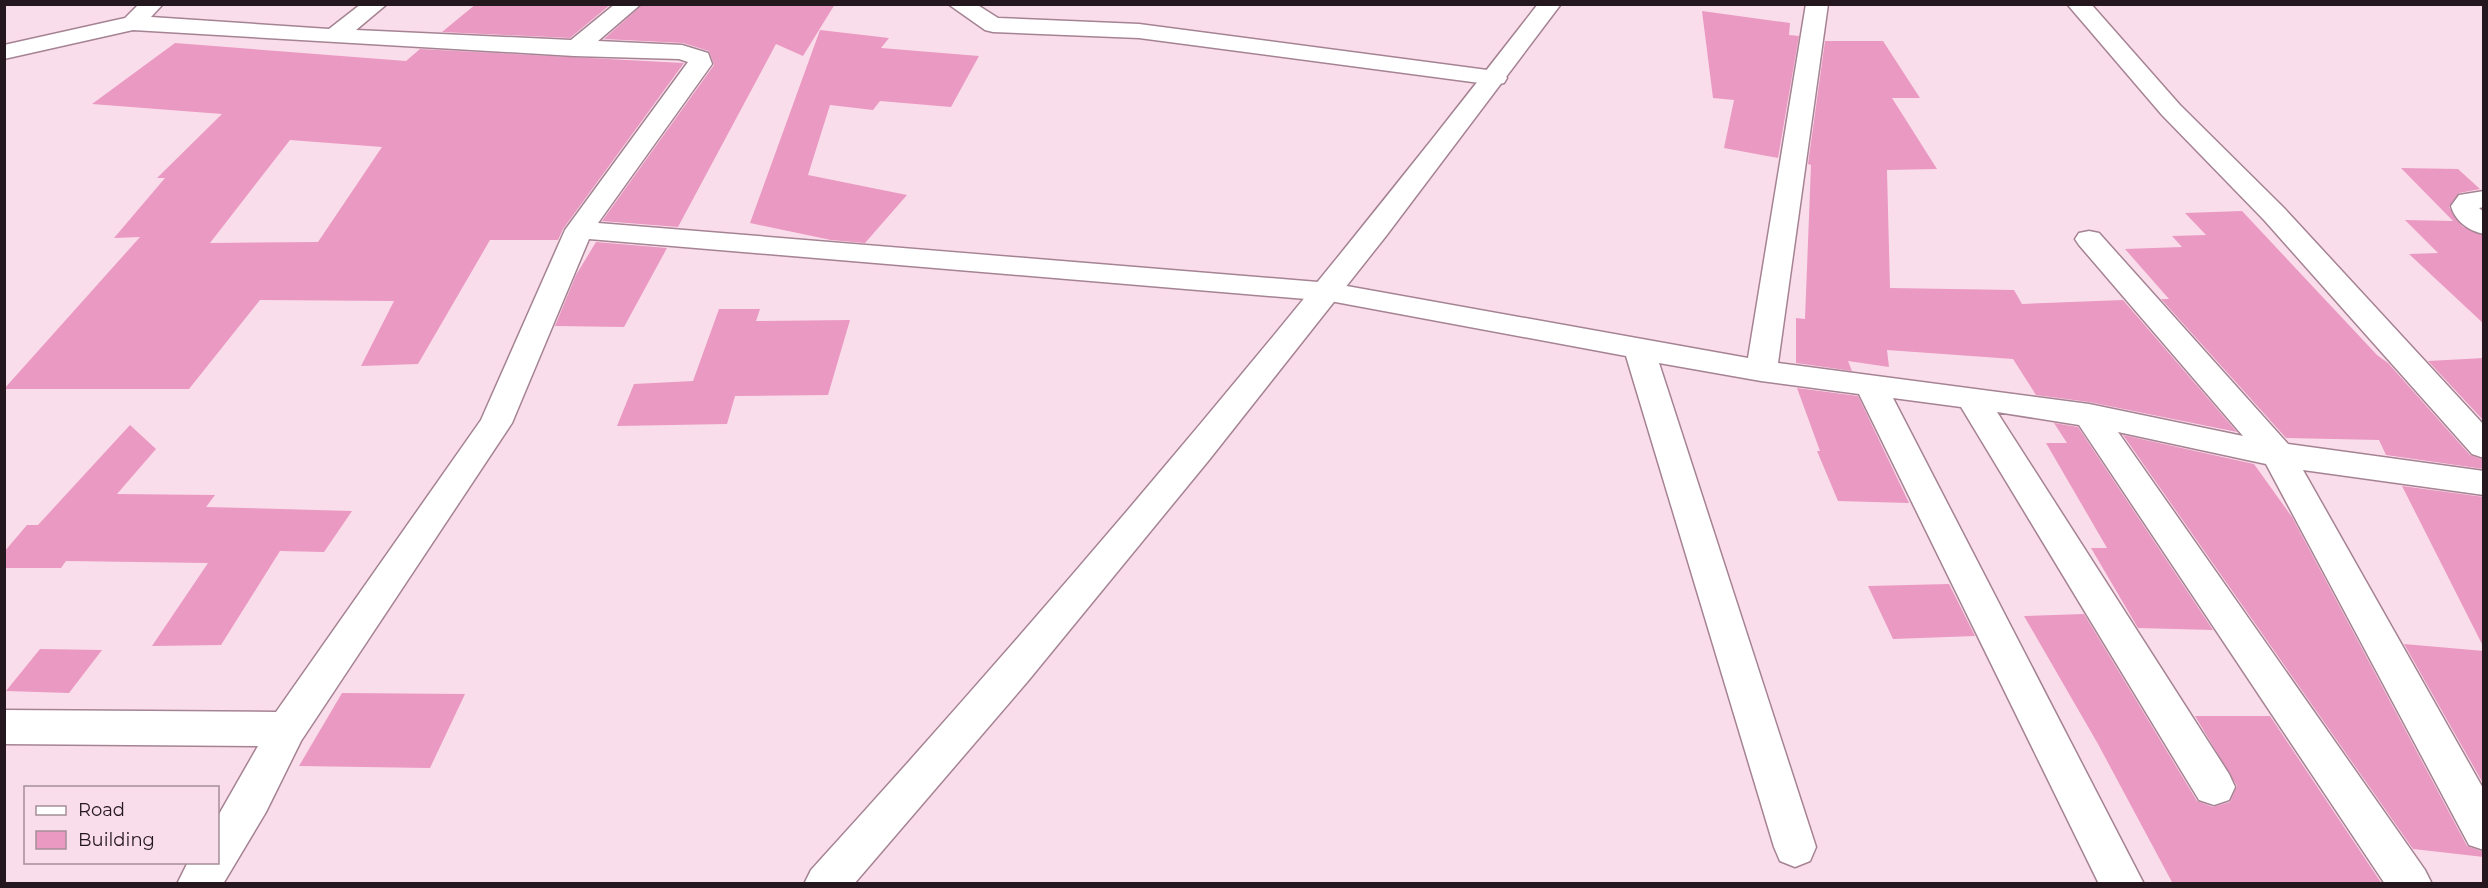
<svg xmlns="http://www.w3.org/2000/svg" width="2488" height="888" viewBox="0 0 2488 888" font-family="Montserrat,sans-serif">
<style>
.building{fill:#ea99c2;fill-rule:evenodd}
.lines{fill:none;stroke-linecap:round;stroke-linejoin:round}
.minor-casing{stroke:#a58393;stroke-width:3}
.tertiary-casing{stroke:#a58393;stroke-width:3}
.minor{fill:#fff;fill-rule:evenodd}
.tertiary{fill:#fff;fill-rule:evenodd}
</style>
<rect width="100%" height="100%" fill="#faddea"/>
<path class="building" d="M476,4h135l-41,34 -128,-6z
M643,4h192l-32,52 -27,-12 -98,183 -76,-6 112,-156 -5,-14 -26,-8 -79,-4z
M1702,11l88,12 -1,12 10,1 -21,122 -54,-10 10,-48 -21,-2z
M820,30l69,8 -8,10 98,8 -28,51 -71,-6 -7,9 -43,-5 -22,70 99,20 -42,48 -34,-3 -81,-17z
M1825,41h58l37,57h-28l45,71 -50,1 3,118 124,2 8,14 101,-4 114,132 -148,-30 -53,-7 -23,-36 -126,-9 2,17 -41,-6 4,10 -56,-8v-45l9,1 6,-154 -3,-1z
M175,43l231,18 14,-12 264,14 -121,166 -5,11h-68l-72,124 -57,2 33,-65 -134,-1 -71,89h-185l136,-152 -26,1 51,-60h-8l65,-64 -130,-10zM290,140l92,7 -64,95 -108,1z
M2401,168l57,1 22,20 -21,4 -10,14 13,19 22,10v88l-75,-70 29,-1 -33,-33 48,1z
M2242,211l135,144 11,8 82,92 14,5v9l-98,-14 -7,-15 -93,-2 -125,-139h8l-44,-50 57,-2 -10,-11 34,-1 -21,-22z
M596,242l71,6 -43,79 -69,-1 21,-51z
M719,309h41l-4,12 94,-1 -22,75 -93,1 -8,28 -110,2 17,-42 59,-3z
M2484,358v63l-56,-60z
M1797,388l61,8 51,107 -71,-2 -21,-50h3z
M2054,423l24,4 135,203 -75,-2 -47,-80h16l-61,-105h21z
M130,425l26,24 -39,45 98,1 -9,12 146,4 -28,41 -44,-1 -59,94 -69,1 56,-83 -142,-2 -5,7h-57v-16l23,-27h11z
M2123,435l131,29 38,53 175,329 17,6v5l-71,-8z
M2402,486l82,11v151z
M1949,584l26,52 -82,3 -25,-53z
M2084,614l113,187 16,6 17,-5 7,-16 -42,-70h75l112,168h-209l-75,-140 -74,-128z
M2404,644l80,7v134z
M40,649l62,1 -33,43 -63,-2z
M342,693l123,1 -35,74 -131,-2z"/>
<g class="lines">
<defs>
<path id="minor" d="M139,4h24l-12,13 178,12 32,-25h26l-31,26 215,10 44,-36h26l-43,37 84,4 26,8 4,11 -114,159 732,60 418,75 58,-354h22l-50,359 311,41 154,32 -164,-191 -4,-6 4,-6 10,-2 10,2 189,211 196,27v24l-181,-25 181,320v60l-15,-5 -203,-381 -148,-32 307,438 7,14h-47l-306,-459 -82,-13 232,362 6,13 -6,13 -15,5 -15,-5 -238,-393 -68,-9 251,486h-45l-240,-490 -98,-13 -102,-18 157,484 -6,14 -15,6 -15,-6 -6,-14 -148,-491 -296,-55 -741,-62 -77,184 -211,318 -35,71 -43,72h-46l11,-22h30v-46l40,-70 -254,-2v-34l272,2 205,-292 84,-190 123,-168 -9,-3 -105,-3 -441,-26 -129,29v-14l121,-27z
M948,4h28l22,14 141,6 356,47 9,2 3,5 -3,5 -9,2 -356,-47 -146,-6 -8,-2z
M2067,4h24l89,101 104,103 200,217v33l-12,-4 -208,-234 -102,-105z
M2484,191v16l-5,1 5,4v22c-15,-3 -29,-13 -33,-28l8,-11z"/>
<path id="tertiary" d="M1538,4h23l-175,232 -177,224 -181,221 -174,203h-50l7,-14c254,-279 496,-567 727,-866z"/>
</defs>
<use href="#minor" class="minor-casing"/>
<use href="#tertiary" class="tertiary-casing"/>
<use href="#minor" class="minor"/>
<use href="#tertiary" class="tertiary"/>
</g>
<rect width="2488" height="888" fill="none" stroke="#24171e" stroke-width="12"/>
<rect x="24" y="786" width="195" height="78" fill="#faddea" stroke="#a48e98" stroke-width="1.5"/>
<rect x="36" y="806" width="30" height="9" fill="#ffffff" stroke="#a48e98" stroke-width="1.5"/>
<text x="78" y="816" font-size="18" fill="#24171e">Road</text>
<rect x="36" y="831" width="30" height="18" fill="#ea99c2" stroke="#a48e98" stroke-width="1.5"/>
<text x="78" y="846" font-size="18" fill="#24171e">Building</text>
</svg>
